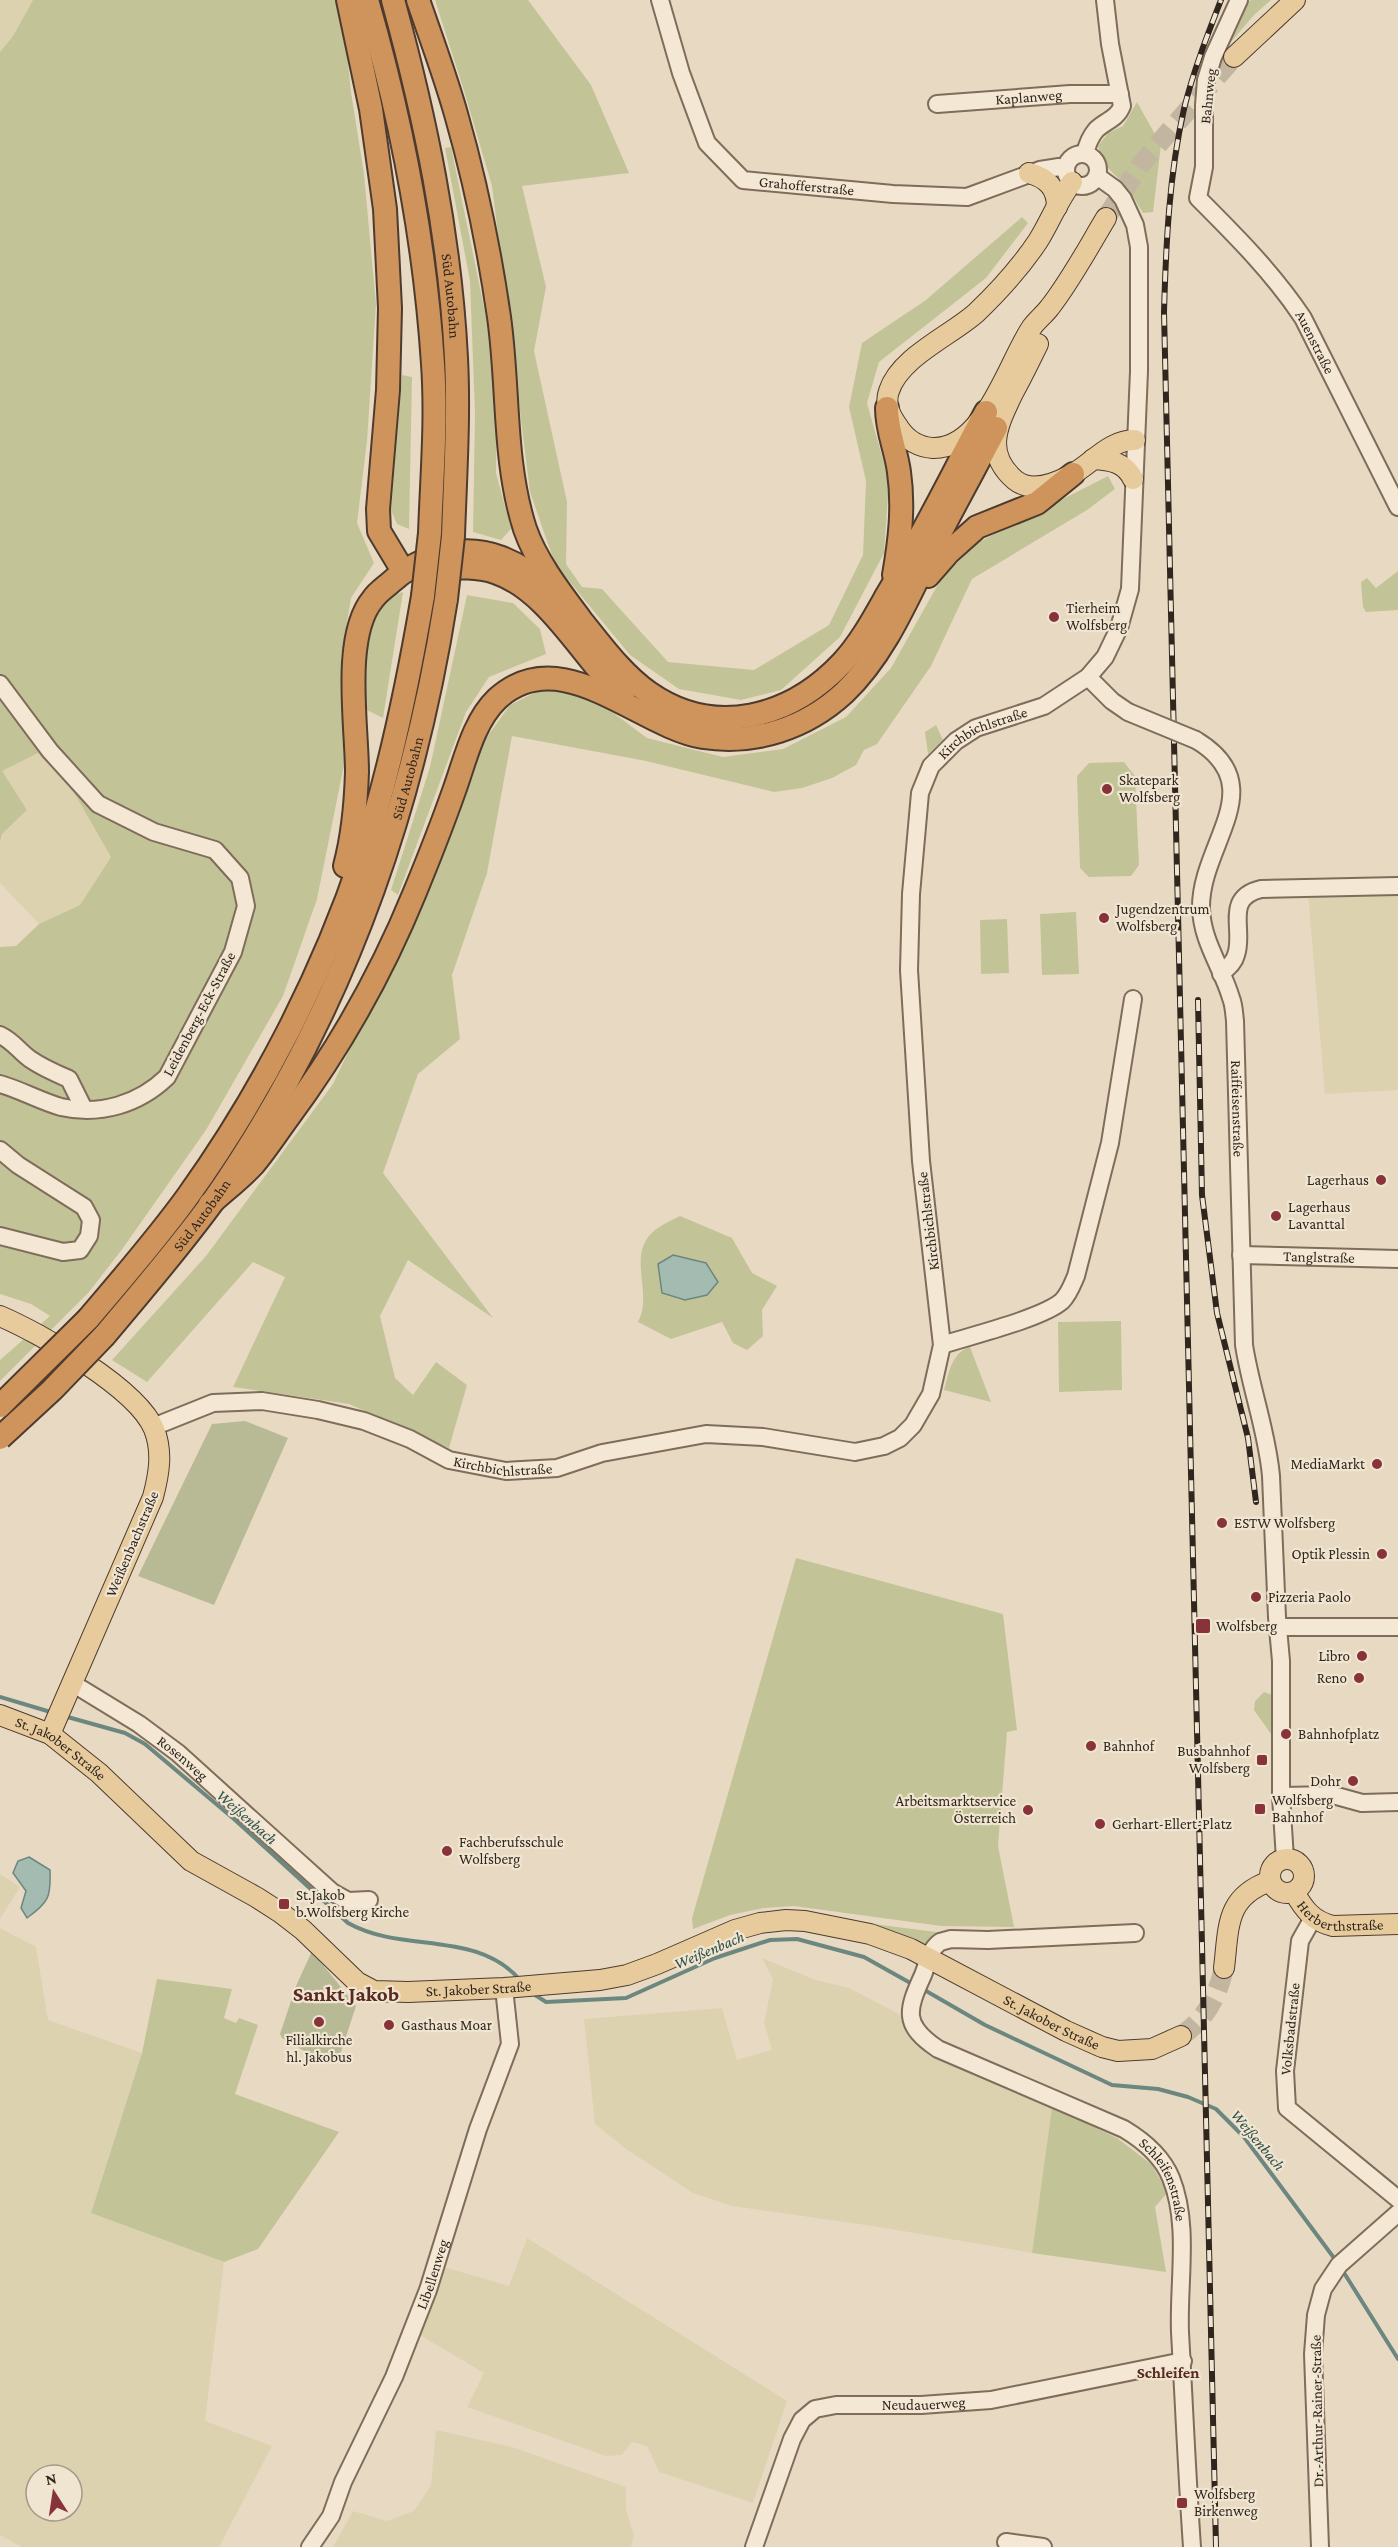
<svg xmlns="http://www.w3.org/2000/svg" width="1398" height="2547" viewBox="0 0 1398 2547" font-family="'Crimson Pro',serif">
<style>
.farmland{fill:#dcd2b0;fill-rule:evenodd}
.green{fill:#c2c497}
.cemetery{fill:#b8ba96}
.water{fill:#a4bbb2;stroke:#6c877f;stroke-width:1.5}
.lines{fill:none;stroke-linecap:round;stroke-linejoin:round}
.stream{stroke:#6c877f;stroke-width:4}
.major-tunnel{stroke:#c3b6a1;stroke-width:20;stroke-dasharray:20 10;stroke-linecap:butt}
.minor-casing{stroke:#7f6c5b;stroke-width:20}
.major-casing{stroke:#4d3b2f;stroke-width:22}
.highway-casing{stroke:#4d3b2f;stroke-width:26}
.minor{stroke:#f4e8d4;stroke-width:16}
.major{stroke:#e7cb9d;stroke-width:20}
.highway{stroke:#ce945c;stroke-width:22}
.rail-casing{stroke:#31261e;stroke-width:6}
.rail{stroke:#f0e5d0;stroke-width:4;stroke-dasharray:11;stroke-linecap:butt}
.minor-bridge-casing{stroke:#7f6c5b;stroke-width:20;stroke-linecap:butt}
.highway-bridge-casing{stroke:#4d3b2f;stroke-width:26;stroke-linecap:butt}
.minor-bridge{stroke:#f4e8d4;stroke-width:16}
.highway-bridge{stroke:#ce945c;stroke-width:22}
.poi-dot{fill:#873339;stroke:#f0e5d0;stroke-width:2}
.labels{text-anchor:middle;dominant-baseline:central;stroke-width:4.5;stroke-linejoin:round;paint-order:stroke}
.street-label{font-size:15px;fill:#31261e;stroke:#f0e5d0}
.poi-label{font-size:15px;fill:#31261e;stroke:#f0e5d0;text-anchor:start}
.water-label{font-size:16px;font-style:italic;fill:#2f4f4b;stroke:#f0e5d0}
.neighbourhood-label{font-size:16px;font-weight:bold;fill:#582a22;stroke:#f0e5d0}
.district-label{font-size:21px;font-weight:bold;fill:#582a22;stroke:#f0e5d0}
</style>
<rect width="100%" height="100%" fill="#e8dac2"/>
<path class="farmland" d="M0,0h33l-20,36 -13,16z
M38,753l35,38 38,66 -31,48 -41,19 -39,-41v-41l2,-8 25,-24 -26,-39z
M1398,892v198l-73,4 -17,-200z
M0,1874l20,13 -20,32z
M0,1928l36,19 12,73 94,33 -51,160 133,49 -19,159 67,25 -53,101h-197l-22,-12zM36,2475h36v36h-36z
M762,1958l54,22 33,8 50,26 12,22 23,20 118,51 -20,146 -159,-27 -141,-20 -39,-13 -67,-44 -31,-25 -11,-105 138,-11 15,52 35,-10 -8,-27 9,-44z
M527,2238l260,163 -34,102 -94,-31 -12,-26 -15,-4 -10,13 -16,1 -139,-49 17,-34 -64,-38 24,-68 65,19z
M436,2430l76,17 114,40v23l8,25 -3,12h-298l20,-36 34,10 27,-10 17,-26z"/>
<path class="green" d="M33,0h305l5,15 8,77 13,82 12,130 -9,137 -10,82 17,40 -23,35 -10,61 6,91 -30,149 -34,97 -77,134 -83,118 -34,44 -89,89v-21l50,-44 -19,-12 -31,-10v-347l16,-1 23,-22 41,-19 31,-48 -38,-66 -35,-38 -36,18 25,39 -25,24 -2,8v-790l13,-16z
M435,0h93l63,85 38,88 -107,13 24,101 -12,64 33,151 -1,62 16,23 20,2 66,73 86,8 75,-45 34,-70 3,-74 -17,-74 13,-64 64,-43 96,-83 6,6 -42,55 -107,84 -12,41 22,78 -5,72 -44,84 -59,53 -40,10 -62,-11 -49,-34 -75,-91 -25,-72 -38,-306 -27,-92z
M1251,0h20l-17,15 -29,34 13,-39z
M1137,102l24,43 -8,67 -10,1 -15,-25 -25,-25 -5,-17 10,-13 15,-7z
M451,147l36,175 10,90 -1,61 15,56 -10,11 -28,-8 2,-119 -5,-132 -25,-133z
M402,375l10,2 -3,152 -12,-5 -6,-14z
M1108,476l7,13 -28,21 -115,69 -41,87 -54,78 -13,6 -8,15 -24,13 -30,10 -28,4 -128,-31 -134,-25 -25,137 -35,102 8,64 -42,35 -35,99 110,145 -85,-58 -28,56 15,62 18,17 23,-33 31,23 -18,63 -100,-44 -116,-17 52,-110 -32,-15 -106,120 -35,-22 94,-104 127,-172 118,-249 28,-87 31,-43 34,-17 48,9 55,41 76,19 60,-8 63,-32 45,-49 50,-89 36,-36z
M1398,571v39l-32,2 -3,-5 -2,-25 6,-4 9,10z
M403,592l-20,126 -18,-9c0,-18 -3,-39 -1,-57 3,-22 17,-55 39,-60z
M467,595l46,8 27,26 6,25 -57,23 -23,35 -68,183 -7,-5 39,-123z
M936,725l7,15 -15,14 -3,-22z
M1124,762l11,14 4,89 -8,11 -42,1 -9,-9 -3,-92 12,-13z
M1076,912l3,62 -37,1 -2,-61z
M1007,919l2,54 -28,1 -1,-54z
M680,1216l52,22 20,35 25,13 -15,24 1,26 -16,14 -14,-7 -11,-21 -51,17 -33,-17c16,-30 -13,-68 17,-92 8,-6 17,-10 25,-14z
M1121,1321l1,69 -63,2 -1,-70z
M970,1347l21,55 -47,-12c5,-17 7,-37 26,-43z
M796,1558l207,56 14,116 -10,2 -9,114 16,81 -73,-1 -147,-20 -30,2 -34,7 -37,14 -1,-11z
M1264,1692l9,3 2,4 -2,34 -2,1 -17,-24 1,-9z
M857,1922l87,11 -23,12z
M157,1979l75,10 -8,29 12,5 3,-5 19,7 -23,69 104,38 -81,117 -34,13 -133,-49 51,-160z
M1052,2107l65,31 34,26 17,28 -13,15 11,65 -134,-19z"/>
<path class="cemetery" d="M245,1421l43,17 -74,167 -76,-29 74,-152z
M312,1951l44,55 -16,49 -22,4 -36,-21 -2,-4 16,-48z"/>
<path class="water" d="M673,1255l33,8 12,19 -11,13 -22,5 -23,-7 -4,-29z
M29,1857l21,13c1,27 -1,32 -23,48l-6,-10 5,-17 -13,-18 5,-12z"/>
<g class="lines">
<path class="stream" d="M0,1697l54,16
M64,1716l61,17 20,11 89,75 114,104c55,31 129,6 173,58
M921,1988l64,37 127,60 46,4 30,8 28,12 28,28 93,125
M532,1993l14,9 80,-4 89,-40 55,-18 27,-1 67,18 50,28
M1341,2268l57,91"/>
<path class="major-tunnel" d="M1106,218l35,-54 93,-107
M1181,2036c24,-16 37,-40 43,-68"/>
<defs>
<g id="minor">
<path id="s1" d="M660,0l21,73 26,70 36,37 150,14 74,3 73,-27 19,-3 7,2"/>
<path id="s2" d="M1239,0l-26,57 -7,23 -2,25v62l-6,31c38,38 75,75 105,120l95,189"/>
<path id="s3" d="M937,104l133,-10h50"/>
<path d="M1085,154c2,-9 5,-17 11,-24 9,-9 21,-11 26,-24l-12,-62 -5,-44"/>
<circle cx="1082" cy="170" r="16"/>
<path d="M1088,677l24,24 16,11"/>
<path d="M0,684l50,67 48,53 56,28 61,18 25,28 6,28 -13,46 -66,125c-28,27 -67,39 -106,30 -21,-6 -40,-17 -61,-23"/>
<path id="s4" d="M1196,740c77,46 4,104 5,168 1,34 21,59 30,90 3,7 3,15 4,23l9,324c7,45 23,86 27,131l6,141 4,44v135l4,63"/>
<path d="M1221,974c6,-6 13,-11 15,-19 9,-25 -13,-57 25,-66l137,-3"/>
<path d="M0,1035c13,6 19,16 30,24 13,9 25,14 39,20l15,30"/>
<path d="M0,1150l18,15 66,42 7,13 -2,16 -9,14 -17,2 -63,-16"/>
<path id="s5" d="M1241,1255l157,4"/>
<path d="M942,1345c28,-9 101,-27 120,-44 7,-7 10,-16 14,-25l34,-133 23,-144"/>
<path id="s6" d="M153,1427l60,-24 49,-2 56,9 46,11 46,18 39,21 57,11 51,-3 45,-15 104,-19 57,3 92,15 29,-6 16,-8 13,-13 18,-31 11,-49 -21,-184 -12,-191 2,-76 9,-101 11,-27 25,-25 20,-13 68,-22 44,-29 17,-20 14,-29 11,-39 9,-218v-124l-4,-22 -12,-26 -8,-10 -18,-13"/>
<path d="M1279,1627h119"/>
<path id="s7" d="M72,1683l67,41 39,29 154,139 16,9 21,-1"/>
<path d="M1281,1796l52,-1 29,8 36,-1"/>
<path d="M1313,1918l-13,23 -15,130 2,37 111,91"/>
<path id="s8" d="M1135,1933l-147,7 -37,-1 -11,3c-11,8 -12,21 -17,33 -16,35 -21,50 15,74l186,80c20,12 38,27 47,49 19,47 7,104 9,154 4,72 7,143 12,215"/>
<path d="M1006,2542l37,5"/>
<path id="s9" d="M310,2547l21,-31 12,-34 51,-105 34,-87 50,-161 32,-85 -6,-56"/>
<path id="s10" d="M754,2547l38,-108 10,-19 13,-11 21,-4h85l70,-5 192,-39"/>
<path d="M1320,2547l-7,-193 3,-39 7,-26 16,-24 59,-52"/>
</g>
<g id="major">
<path d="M1234,57l61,-57"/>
<path d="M1029,173c18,5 28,15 28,34"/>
<path d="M1072,182c-14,18 -22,40 -34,59 -18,27 -39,50 -62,72 -26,23 -76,44 -87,78 -5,14 2,26 10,37 8,12 19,19 34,20 52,1 75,-86 99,-121 5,-7 13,-13 18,-20 21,-27 38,-59 56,-89"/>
<path d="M1038,344c-8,16 -16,33 -25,49 -15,32 -30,59 2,87 16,13 41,3 56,-5 22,-12 38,-35 64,-35"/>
<path d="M1093,459c17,1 32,3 40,20"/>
<path d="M0,1316c40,17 137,72 154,113 9,23 5,45 -1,68l-103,237"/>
<path id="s11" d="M0,1715l50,19 49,39 92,88 65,36 25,16 22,17 54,52 17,9 34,1 96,-4 96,-8 27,-5 30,-11 78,-34 25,-7 26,-3 19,1 65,13 41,15 155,82 36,16 16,4 34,-2 29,-13"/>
<circle cx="1287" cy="1876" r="17"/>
<path id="s12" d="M1294,1892c10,17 18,29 39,34l65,-2"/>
<path d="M1224,1968c5,-41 1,-71 46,-87"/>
</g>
<g id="highway">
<path d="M348,0l23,109 14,100 5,99 -2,82 -10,119 1,22 24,40"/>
<path d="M367,0c34,118 58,241 66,364 4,56 -1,113 -3,169"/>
<path id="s13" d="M393,0c32,117 57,236 63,358 3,59 -1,118 -3,178"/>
<path d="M418,0c13,38 27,75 38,114 19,66 33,134 43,203 10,70 4,144 26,212 11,32 35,63 56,91 20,25 41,54 68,73 66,46 142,24 193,-30 18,-19 32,-45 45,-68 36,-60 66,-122 99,-183"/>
<path d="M887,408c0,24 9,41 12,64 5,35 1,68 -5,103"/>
<path d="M430,569c22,-1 43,-4 65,3 54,18 88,87 128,124"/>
<path d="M928,576l21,-24 28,-25 60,-24 36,-29"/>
<path d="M345,866c8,-30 11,-62 12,-94 0,-46 -15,-136 16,-173 4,-6 11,-11 17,-16 14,-13 32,-23 51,-28 43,-12 79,7 111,35"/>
<path d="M210,1204c14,-13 30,-25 43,-39 12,-14 23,-31 34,-46 52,-70 95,-146 128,-227 14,-34 27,-67 39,-101 11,-30 19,-69 43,-92 64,-59 141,27 206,38 52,8 103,-9 141,-44 41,-39 64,-96 89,-146 20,-40 42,-79 63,-119"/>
<path d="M88,1319c34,-40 69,-80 100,-123 73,-102 134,-220 174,-339 28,-84 46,-173 61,-261"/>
<path id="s14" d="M105,1335c36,-43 73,-86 106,-131 127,-181 201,-387 235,-605"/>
</g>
</defs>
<use href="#minor" class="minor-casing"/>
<use href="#major" class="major-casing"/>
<use href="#highway" class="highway-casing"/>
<use href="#minor" class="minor"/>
<use href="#major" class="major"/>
<use href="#highway" class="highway"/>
<defs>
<path id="rail" d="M1198,1000l4,195 15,118 31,125 8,64
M1216,2547l-52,-2235c2,-68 5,-137 20,-203 9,-37 23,-73 37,-109"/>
</defs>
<use href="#rail" class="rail-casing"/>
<use href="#rail" class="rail"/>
<defs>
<path id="minor-bridge" d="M1128,712l68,28"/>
<path id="highway-bridge" d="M423,596l7,-63
M446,599l7,-63
M0,1406l88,-87
M0,1438l52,-48 53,-55"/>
</defs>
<use href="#minor-bridge" class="minor-bridge-casing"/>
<use href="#highway-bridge" class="highway-bridge-casing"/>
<use href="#minor-bridge" class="minor-bridge"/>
<use href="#highway-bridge" class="highway-bridge"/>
</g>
<g class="poi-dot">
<circle cx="1054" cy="617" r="6"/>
<circle cx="1107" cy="789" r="6"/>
<circle cx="1104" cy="918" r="6"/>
<circle cx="1381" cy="1180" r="6"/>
<circle cx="1276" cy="1216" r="6"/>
<circle cx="1377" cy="1464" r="6"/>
<circle cx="1222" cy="1523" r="6"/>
<circle cx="1382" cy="1554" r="6"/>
<circle cx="1256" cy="1597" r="6"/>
<rect x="1195" y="1618" width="16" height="16" rx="3"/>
<circle cx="1362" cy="1656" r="6"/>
<circle cx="1359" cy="1678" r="6"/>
<circle cx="1286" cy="1734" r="6"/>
<circle cx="1091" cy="1746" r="6"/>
<rect x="1256" y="1754" width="12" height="12" rx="3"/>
<circle cx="1353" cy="1781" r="6"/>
<rect x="1254" y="1803" width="12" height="12" rx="3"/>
<circle cx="1028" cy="1810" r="6"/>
<circle cx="1100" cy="1824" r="6"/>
<circle cx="447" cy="1851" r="6"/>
<rect x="278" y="1898" width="12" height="12" rx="3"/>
<circle cx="319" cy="2022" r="6"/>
<circle cx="389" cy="2025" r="6"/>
<rect x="1176" y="2497" width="12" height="12" rx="3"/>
</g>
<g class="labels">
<g class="street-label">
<text transform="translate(1208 96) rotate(-84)">Bahnweg</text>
<text stroke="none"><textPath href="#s3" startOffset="92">Kaplanweg</textPath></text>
<text stroke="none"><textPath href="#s1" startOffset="266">Grahofferstraße</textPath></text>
<text stroke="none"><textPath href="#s13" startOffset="302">Süd Autobahn</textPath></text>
<text stroke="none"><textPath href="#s2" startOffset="392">Auenstraße</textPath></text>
<text stroke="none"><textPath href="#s6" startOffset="1522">Kirchbichlstraße</textPath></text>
<text stroke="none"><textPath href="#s14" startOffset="640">Süd Autobahn</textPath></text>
<text transform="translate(199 1014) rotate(-62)">Leidenberg-Eck-Straße</text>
<text stroke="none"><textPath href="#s4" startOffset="393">Raiffeisenstraße</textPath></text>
<text stroke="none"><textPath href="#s14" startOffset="154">Süd Autobahn</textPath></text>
<text transform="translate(928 1221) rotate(-97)">Kirchbichlstraße</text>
<text stroke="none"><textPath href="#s5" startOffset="78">Tanglstraße</textPath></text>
<text stroke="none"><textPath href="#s6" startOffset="366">Kirchbichlstraße</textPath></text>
<text transform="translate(132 1544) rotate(-67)">Weißenbachstraße</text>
<text stroke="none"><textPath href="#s11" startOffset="70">St. Jakober Straße</textPath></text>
<text stroke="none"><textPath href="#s7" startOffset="134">Rosenweg</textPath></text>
<text stroke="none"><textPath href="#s12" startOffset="58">Herberthstraße</textPath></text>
<text stroke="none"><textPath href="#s11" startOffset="574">St. Jakober Straße</textPath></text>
<text stroke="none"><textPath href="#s11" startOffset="1180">St. Jakober Straße</textPath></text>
<text transform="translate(1290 2029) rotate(-84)">Volksbadstraße</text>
<text stroke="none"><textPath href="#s8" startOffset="590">Schleifenstraße</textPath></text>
<text stroke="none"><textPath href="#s9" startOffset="300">Libellenweg</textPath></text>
<text stroke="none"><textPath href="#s10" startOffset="262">Neudauerweg</textPath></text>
<text transform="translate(1317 2411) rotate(-91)">Dr.-Arthur-Rainer-Straße</text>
</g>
<g class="poi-label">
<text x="1066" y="608">Tierheim<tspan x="1066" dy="17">Wolfsberg</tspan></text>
<text x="1119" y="780">Skatepark<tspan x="1119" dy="17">Wolfsberg</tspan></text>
<text x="1116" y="909">Jugendzentrum<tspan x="1116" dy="17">Wolfsberg</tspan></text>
<text x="1369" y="1180" text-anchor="end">Lagerhaus</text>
<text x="1288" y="1207">Lagerhaus<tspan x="1288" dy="17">Lavanttal</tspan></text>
<text x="1365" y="1464" text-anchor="end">MediaMarkt</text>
<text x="1234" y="1523">ESTW Wolfsberg</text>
<text x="1370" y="1554" text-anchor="end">Optik Plessin</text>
<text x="1268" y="1597">Pizzeria Paolo</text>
<text x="1216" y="1626">Wolfsberg</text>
<text x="1350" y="1656" text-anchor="end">Libro</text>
<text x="1347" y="1678" text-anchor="end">Reno</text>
<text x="1298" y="1734">Bahnhofplatz</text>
<text x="1103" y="1746">Bahnhof</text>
<text x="1250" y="1751" text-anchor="end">Busbahnhof<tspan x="1250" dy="17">Wolfsberg</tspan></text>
<text x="1341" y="1781" text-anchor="end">Dohr</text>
<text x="1272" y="1800">Wolfsberg<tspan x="1272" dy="17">Bahnhof</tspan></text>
<text x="1016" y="1801" text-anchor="end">Arbeitsmarktservice<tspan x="1016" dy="17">Österreich</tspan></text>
<text x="1112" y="1824">Gerhart-Ellert-Platz</text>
<text x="459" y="1842">Fachberufsschule<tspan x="459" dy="17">Wolfsberg</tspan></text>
<text x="296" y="1895">St.Jakob<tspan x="296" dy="17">b.Wolfsberg Kirche</tspan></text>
<text x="401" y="2025">Gasthaus Moar</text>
<text x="319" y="2040" text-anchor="middle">Filialkirche<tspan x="319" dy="17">hl. Jakobus</tspan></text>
<text x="1194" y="2494">Wolfsberg<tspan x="1194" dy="17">Birkenweg</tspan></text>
</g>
<g class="water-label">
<text transform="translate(247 1817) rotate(41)">Weißenbach</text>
<text transform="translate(709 1950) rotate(-23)">Weißenbach</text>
<text transform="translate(1258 2140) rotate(50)">Weißenbach</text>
</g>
<g class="neighbourhood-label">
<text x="1168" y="2372">Schleifen</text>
</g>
<g class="district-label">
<text x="346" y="1994">Sankt Jakob</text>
</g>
</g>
<g transform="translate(54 2493) rotate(348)"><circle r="28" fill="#f0e5d0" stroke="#a49989" stroke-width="1.5"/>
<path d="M0-4.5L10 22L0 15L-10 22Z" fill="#873339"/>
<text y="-9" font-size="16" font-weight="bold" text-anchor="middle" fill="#31261e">N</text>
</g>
</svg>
